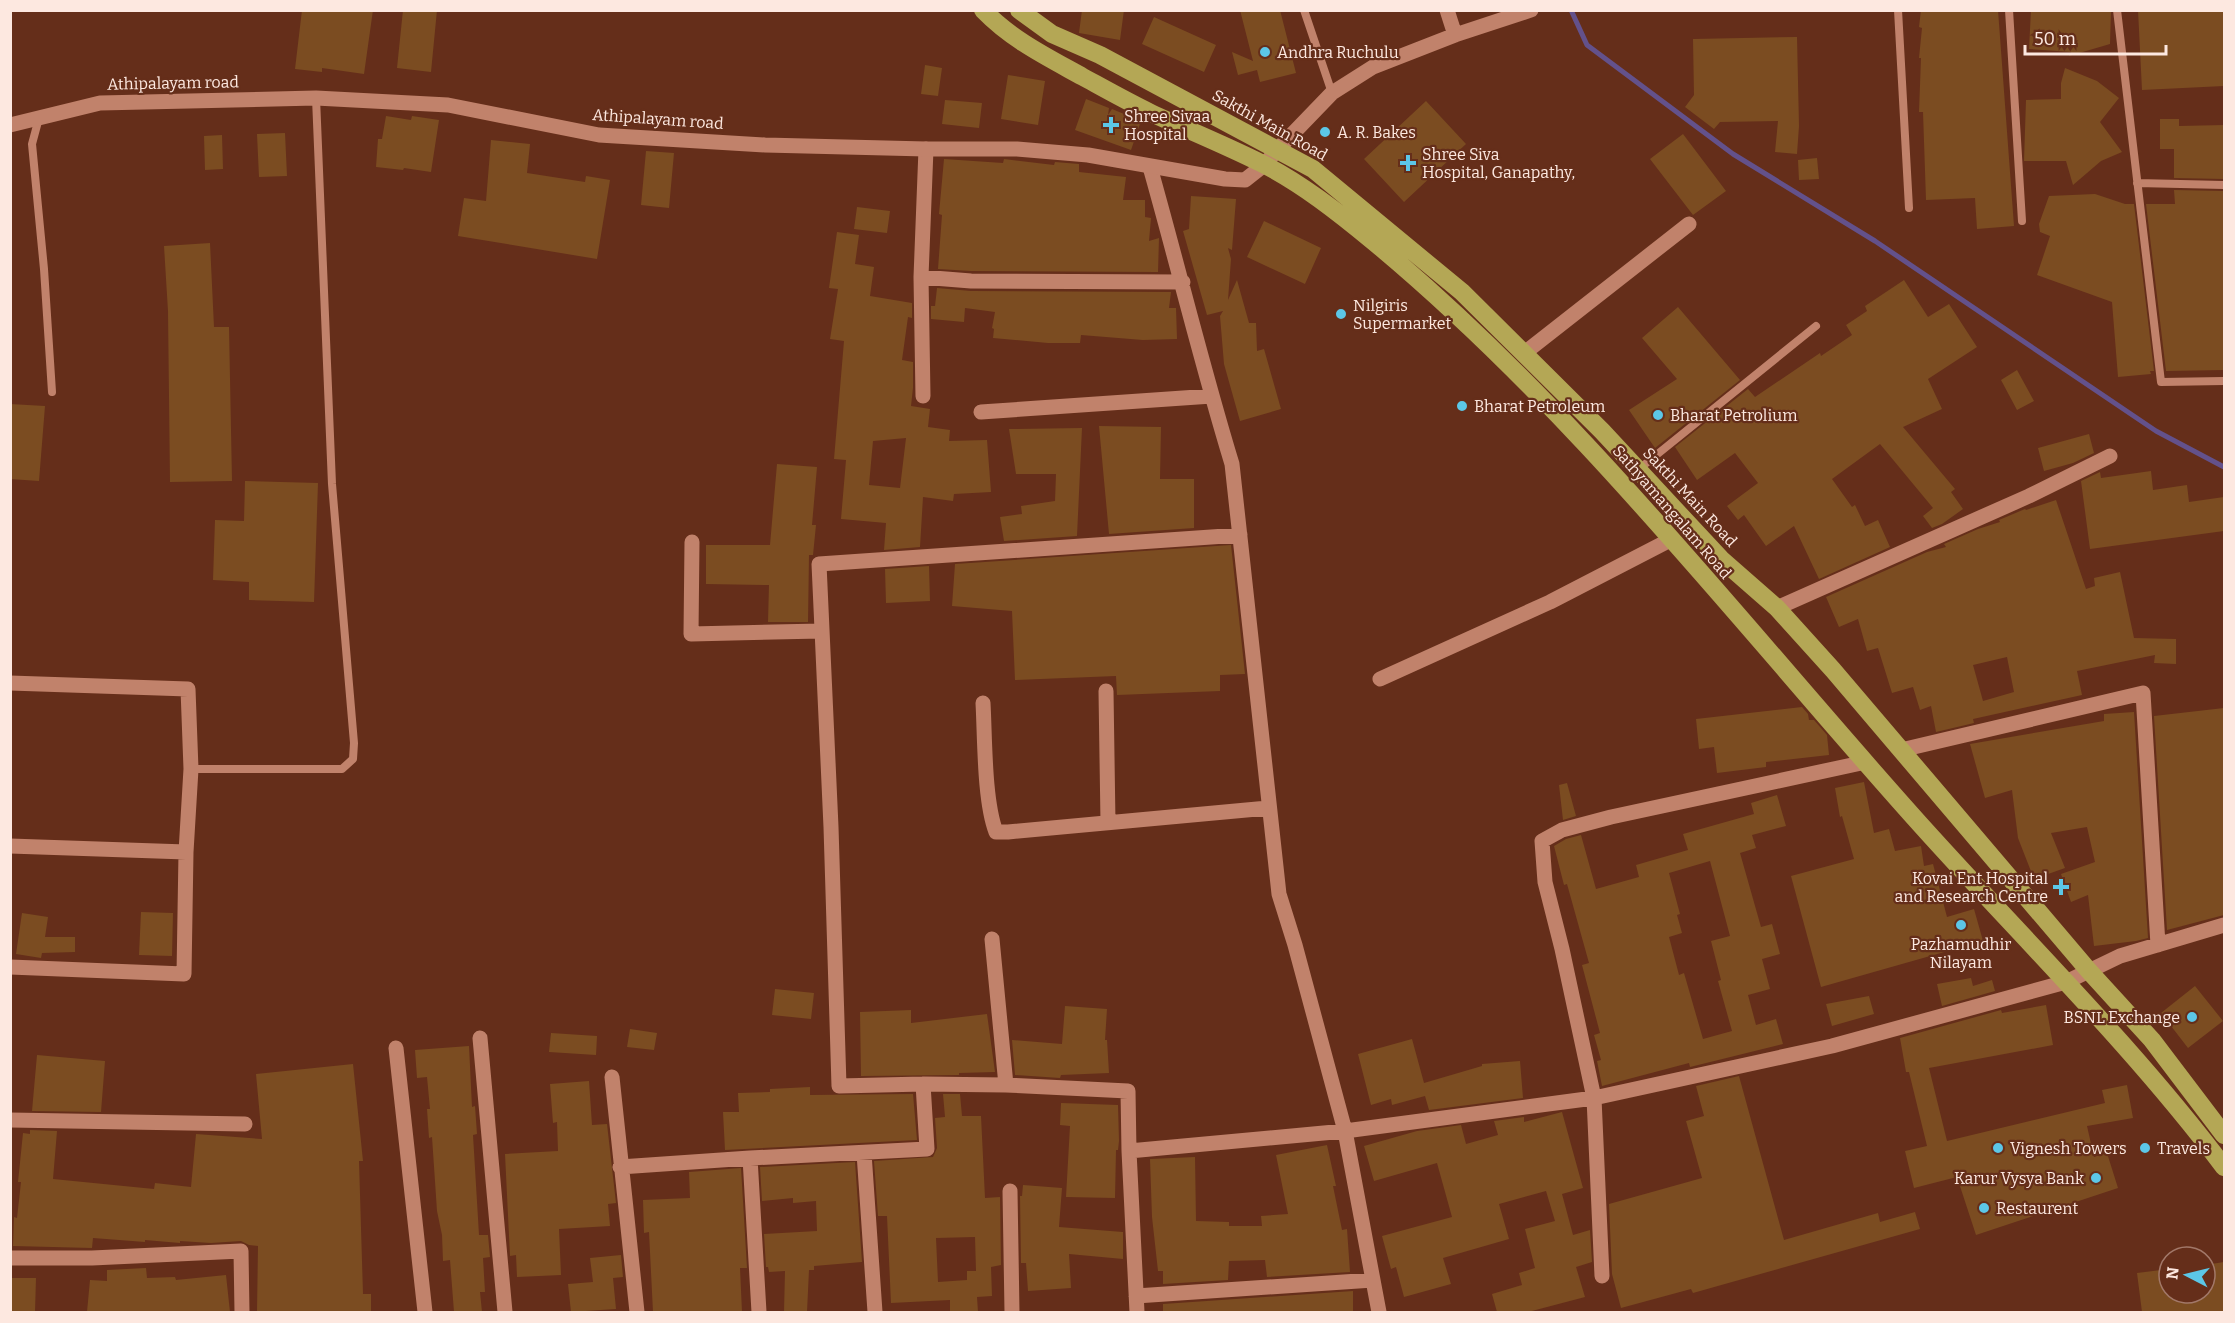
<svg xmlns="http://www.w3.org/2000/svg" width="2235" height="1323" viewBox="0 0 2235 1323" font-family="Bitter,serif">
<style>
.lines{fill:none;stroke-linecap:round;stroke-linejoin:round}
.stream{stroke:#63518b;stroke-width:5}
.building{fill:#7b4c21;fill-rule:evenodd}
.lane{stroke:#c1826b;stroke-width:8}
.street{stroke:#c1826b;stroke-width:15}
.secondary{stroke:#c1826b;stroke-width:15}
.highway{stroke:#b4a755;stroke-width:18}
.poi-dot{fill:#5cc7e7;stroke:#652e1a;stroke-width:2}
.labels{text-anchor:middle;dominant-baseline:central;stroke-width:4.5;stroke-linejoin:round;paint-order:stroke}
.poi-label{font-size:16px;fill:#fde8e0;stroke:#652e1a;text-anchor:start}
.street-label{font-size:16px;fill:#fde8e0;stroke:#652e1a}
</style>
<rect width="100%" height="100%" fill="#652e1a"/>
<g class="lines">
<path class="stream" d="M1571,10l16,35 146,109 142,87 281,190 68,36"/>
</g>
<path class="building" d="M302,10h71l-9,64 -42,-6v4l-27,-3z
M403,10h34l-6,62 -34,-4z
M1082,10h42l-4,30 -41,-7z
M1240,10h40l16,63 -36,9 -3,-12 -19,5 -6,-23 21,9z
M1921,10h77l16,216 -37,3 -2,-31 -49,2 -3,-88h-4l2,-54h-2l3,-30 -3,-1z
M2031,10h80l-1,34 -41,12 2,-4 -42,-3z
M2138,10h85l1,76 -82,4z
M1154,17l62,28 -12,27 -62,-28z
M1797,37l2,89 -2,28 -22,-2 3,-31 -58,1 -6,7 -29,-22 9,-12 -1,-56z
M925,65l17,3 -4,28 -17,-2z
M2065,68l32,13 22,17 -19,24 22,30 -21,9 -28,24 -7,-24h-42l2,-61 35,-1v-16z
M1008,75l37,6 -7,44 -37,-6z
M1086,99l23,9 -1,7 4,-6 29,12 -10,29 -56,-20z
M945,100l37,3 -3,25 -37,-4z
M1426,101l40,43 -62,58 -40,-43z
M386,116l25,4 1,-4 27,4 -8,52 -27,-4 -1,2 -27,-3 2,-28h4z
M2160,119h19v7l45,-1v54l-50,-1v-29h-14z
M285,133l2,43 -28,1 -2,-43z
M1683,134l43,57 -33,24 -43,-56z
M222,135l1,34 -18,1 -1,-34z
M491,140l39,4 -3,29 58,9 1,-6 24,4 -13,79 -139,-23 6,-38 22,3z
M646,151l28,2 -5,55 -28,-3z
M1817,158l2,21 -20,1 -1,-20z
M944,159l59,4 1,-4 50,6 1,-3 24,2v8l47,5 -3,23h22v17l6,1 -2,23 10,-3 -1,34 -187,-1 -33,-2 4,-54 -3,-1z
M2174,190l50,1v179l-58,1 -20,-167h29z
M2095,194l30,10h9l20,167h-4l1,3 -33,3 -6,-75 -75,-27 13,-39 -10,-4 -1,-8 10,-28z
M1191,196l45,3 -4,51 -4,-2 3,11 -3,41 9,-20 12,43h7l1,28 7,-2 17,60 -41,12 -16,-57 -4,-48 3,-5 -16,4 -24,-84 6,-2z
M857,207l33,4 -3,22 -33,-4z
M1264,221l57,27 -16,36 -58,-27z
M837,232l22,3 -4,29 19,3 -4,29 42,7v15l-4,-1 -6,43 11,2v26l-2,18 19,3 -2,18 22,3 -1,11 38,-1 4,52 -37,2 -1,7 -30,-4 -3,50 -36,3 2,-27 -45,-4 5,-59 -12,-1 10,-118 -14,-2 8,-50 -9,-1zM906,438l-6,50 -31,-3 4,-44z
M210,243l4,84h15l3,154 -62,1 -2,-171 -4,-65z
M1904,280l24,37 21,-13 28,43 -49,32 14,30 -39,18 52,62 -4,3 12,17 -21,15 -10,4 -9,-12 10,-8 -53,-64 -48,35 20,28 3,-2 10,21 13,-6 12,27 -71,32 -25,-53 -28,20 -22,-31 -6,5 -11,-14 31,-23 -23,-30 -38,27 -22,-33 73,-58 7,8 65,-44 1,3 31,-21 -6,-10 21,-14 -2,-5z
M937,288l34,3 200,1 -2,16h7l1,31 -34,1 -62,-5 -1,8h-32l-55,-5 1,-9 -2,-1 3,-16 -30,-4 -1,14 -33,-3v-13h4z
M1678,307l62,73 -85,68 -26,-38 48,-31 -35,-41z
M2017,370l17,31 -17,9 -16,-30z
M10,404l35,2 -6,75 -29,-2z
M1099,426l62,1 -1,52h34v49l-85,6z
M1082,428l-5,108 -73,5 -4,-24 22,-3 -1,-8 34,-5 1,-27h-40l-7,-45z
M2089,434l5,19 -21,10 -29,8 -6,-23z
M777,464l40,3 -5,58h4l-3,30h-4l-1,67h-40l1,-37 -63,-1v-39h64z
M2151,471l2,19 34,-5 2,17 35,-5v34l-134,18 -9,-68 19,-9 1,6z
M245,481l73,2 -4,119 -65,-2v-18l-36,-2 2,-60 29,1z
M2056,500l30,89 9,-3 -1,-8 26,-6 14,66 42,1v25l-22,-1 1,-8 -78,16 5,24 -109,24 1,4 -38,9 -5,-26 -11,4 -7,-23 -21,6 -14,-45 -11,3 -9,-32 -19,8 -13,-30 101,-45 19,-5 -2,-3 34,-15 22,-7 -1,-2 26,-11 1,1zM2007,657l7,35 -31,9 -10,-36z
M1231,545l14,129 -25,1v16l-103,4 -1,-19 -101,4 -3,-69 -60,-5 3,-42z
M929,566l1,35 -44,2 -1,-34z
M1802,707l6,7 1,6h5l13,15 2,20 -63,7v5l-49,6 -3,-26 -15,2 -3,-30z
M2224,708v207l-57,15 -13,-214z
M2134,712l14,226 -12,3 -42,5 -6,-51 -17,7 -10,-28 34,-12 -8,-35 -36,6 14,35 -31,11 -16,-41 -6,-48 -27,8 -15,-54 134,-23v-7z
M1864,782l10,51 15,-4 6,22 26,-5 3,20 9,-2 14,53 27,-8 9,32 -162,46 -30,-111 63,-17 -12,-43 -2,1 -5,-29z
M1567,783l9,33 -13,4 -4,-35z
M1777,795l9,31 -34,9 4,13 -16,5 21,74 11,-3 8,30 -18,5 8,30 -22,6 8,30 20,-6 7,25 -93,23 -1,-4 -87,23 -5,-25 4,-1 -7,-25 6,-2 -18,-68 7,-2 -22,-79 -3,1 -10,-39 12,-7 15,-4 15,54 43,-12 -3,-12 52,-15 -5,-16 71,-20 -3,-11zM1710,861l20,75 -19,5 10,39 -3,1 14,50 -29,8 -19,-66 -5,2 -10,-38 13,-4 -5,-18 3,-1 -11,-41z
M141,912l32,1 -1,43 -33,-1z
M22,913l26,4 -3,20h30v15l-33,1 -1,5 -25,-4z
M1971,978l2,8 19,-6 3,11 -53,15 -5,-22z
M2195,986l28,35 -35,27 -27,-35z
M775,989l39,4 -3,26 -39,-4z
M1869,996l5,18 -42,12 -6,-22z
M2046,1005l7,40 -124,23 18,73 158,-38 -3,-13 25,-5 6,33 -46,8 7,31 13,-4 11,35 -142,47 -19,-58 -43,11 -9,-37 22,-5 -18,-74h-3l-6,-34 101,-28 1,3z
M1065,1006l42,3 -2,31h2l2,33 -48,2 -1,3 -45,-3 -3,-35 50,4z
M911,1010v13l76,-9 8,58 -36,1v2l-98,1 -1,-64z
M630,1029l27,4 -3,17 -27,-3z
M551,1033l46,3 -1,19 -47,-3z
M1412,1039l12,44 58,-17v-2l38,-3 3,37 -94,12 -4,-14 -33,9 -1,-6 -20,6 -13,-51z
M469,1046l3,61 3,-1 2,28 -4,1 6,100h9l2,22 -7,1 2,34h-5l2,20h-28l-4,-52 -7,1 -1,-26 -5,-24 -5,-74 -3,1 -2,-29h3l-3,-32 -10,1 -2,-28z
M37,1055l68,6 -4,51 -69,-1z
M353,1064l10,97h-4l4,133h8v18h-114l1,-66 -9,-1 -8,-4 -30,2 -31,-2v2l-35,-3v2l-52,-4 -1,10 -79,-2 1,-29 3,1 4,-36h-3l5,-49 7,1v-4l27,1 -4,48 101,10 1,-6 36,4 5,-53 66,5 -6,-65z
M1739,1076l45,164 94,-27 2,9 35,-10 5,17 -227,64 -2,-4 -70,19 -9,-34 -3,-70 93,-26 -16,-57 18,-5 -8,-30z
M589,1081l3,44 15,-1 9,79 -8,1 2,22 -51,3 2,46 -44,2 -1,-22 -6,1 -5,-102 53,-3 -1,-29 -4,1 -3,-39z
M810,1087v8l103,-1 4,46 -192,10 -2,-38h16l-1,-19 32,-1v-3z
M943,1094h17l2,22h19l4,82 15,-1 1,68 -10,2 1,29 -15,1 1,15h-28v-12l-59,3 -4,-87h-9l-4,-55 59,-4 4,-9 -2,-30 10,-1zM975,1237l1,34h-9v9l-29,2 -2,-44z
M1061,1103l57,2 1,36 -1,9h-2l-1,48 -49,-1 4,-71 -10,-1z
M1562,1112l21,76 -21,6 11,41 17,-5 2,32 -16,5 9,30 -57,15h-31l-5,-18 30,-9 -3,-12 16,-5 -10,-39 30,-8 -9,-30 -47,13 10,35 -66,19 8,26 -47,13 -8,-30 -5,2 -9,-33 70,-19 -15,-54 -63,18 -10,-35 53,-15 44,-6 5,19 32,-9 -4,-14 30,-4v5z
M1327,1145l9,41h-3l9,44 5,-1 3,43 -83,5 -2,-17 -36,1 -1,19 -65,4v-13h-5l-6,-54 -2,-58 45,-2 1,64 33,1v4h33l-1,-10 27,-2 -12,-59z
M855,1162l7,100 -48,4v4h-5l-2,42h-23l1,-41 -16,1 -1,-5h-2l-2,-33 53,-3 -1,-30 -23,2v-5l-31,3 -2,-34z
M741,1168l6,100h-7l2,44h-89l-4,-80 -5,1 -1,-33 47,-2 -1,-26z
M1023,1185l39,3 -3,39 64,5v27l-54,-5 2,34 -43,3 -2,-28h-5l-1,-67h2z
M621,1255l2,22 -10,1 3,31 -45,3 -3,-28 25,-2 -3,-24z
M2224,1262v50h-82l-5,-39 32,-4v24h36v-28z
M146,1268l1,10 28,-1 1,3 50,-5 4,37h-143l3,-32 17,1v-11z
M10,1278h26l-1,34h-25z
M1353,1291v21h-190v-8z"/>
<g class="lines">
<path class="lane" d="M1304,10l28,83
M1898,10l11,198
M2009,10l13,211
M2117,10l44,372 63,-1
M39,118l-7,26 12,125 8,123
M2137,183l87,2
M1639,469l177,-143
M191,769h151l11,-10 1,-16 -22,-259 -16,-386"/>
<path class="street" d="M1447,10l8,25
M926,149l-5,128 50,4 212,1
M1278,149l54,-56 41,-26 82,-32 76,-25
M1150,167c28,99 52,199 82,297l47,430 16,51 50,186 249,-33 238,-52 234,-64 54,-26 104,-31
M921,277l2,119
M1523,354l166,-130
M981,412l231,-16
M692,542l-1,92 130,-3
M1777,608l252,-112 81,-40
M1380,679l170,-77 120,-62
M10,683l178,6 3,80 -5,83
M1106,691l2,132
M983,703c2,35 1,98 13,129h12l260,-24
M1901,750l242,-57 15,252
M10,846l176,6 -2,122 -174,-7
M992,939l14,146
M480,1038l25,274
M396,1048l29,264
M612,1077l25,235
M923,1084l-84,2 -8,-259 -12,-263 421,-29
M10,1120l235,4
M1129,1151l8,161
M864,1153l11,159
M620,1167l130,-9
M1010,1191l2,121
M10,1258h82l149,-7 1,61
M1602,1276l-8,-178 -32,-149 -17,-67 -3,-41 20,-11 49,-13 255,-55
M1136,1296l237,-16
M759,1312l-9,-154 177,-9 -4,-65 83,1 122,6 1,60 216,-20 34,181"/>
<path class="secondary" d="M10,125l90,-22 216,-5 132,7 151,30 166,10 161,4h91l71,6 137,24 20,1 19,-15 14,-16"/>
<path class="highway" d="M983,10c29,30 64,47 100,67 22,12 45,25 68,36 37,17 74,32 110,50 40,20 78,50 113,79 201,167 362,376 536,571 105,118 219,228 314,354
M1019,10l33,24 48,21 213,114 149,123 140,139 119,128 56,49 56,62 256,301 63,69 72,95"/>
</g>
<g class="poi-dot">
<circle cx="1265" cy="52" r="6"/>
<path d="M1108 116h6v6h6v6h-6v6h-6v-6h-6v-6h6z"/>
<circle cx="1325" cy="132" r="6"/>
<path d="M1405 154h6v6h6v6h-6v6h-6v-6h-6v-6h6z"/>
<circle cx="1341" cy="314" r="6"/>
<circle cx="1462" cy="406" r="6"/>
<circle cx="1658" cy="415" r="6"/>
<path d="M2058 878h6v6h6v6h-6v6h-6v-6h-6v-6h6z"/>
<circle cx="1961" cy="925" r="6"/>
<circle cx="2192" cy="1017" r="6"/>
<circle cx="1998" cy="1148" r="6"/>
<circle cx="2145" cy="1148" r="6"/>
<circle cx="2096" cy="1178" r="6"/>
<circle cx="1984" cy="1208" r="6"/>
</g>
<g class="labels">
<g class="poi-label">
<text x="1277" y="52">Andhra Ruchulu</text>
<text x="1124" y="116">Shree Sivaa<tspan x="1124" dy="18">Hospital</tspan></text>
<text x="1337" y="132">A. R. Bakes</text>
<text x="1422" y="154">Shree Siva<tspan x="1422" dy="18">Hospital, Ganapathy,</tspan></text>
<text x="1353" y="305">Nilgiris<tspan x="1353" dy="18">Supermarket</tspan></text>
<text x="1474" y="406">Bharat Petroleum</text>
<text x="1670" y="415">Bharat Petrolium</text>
<text x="2048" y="878" text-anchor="end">Kovai Ent Hospital<tspan x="2048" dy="18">and Research Centre</tspan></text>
<text x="1961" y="944" text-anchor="middle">Pazhamudhir<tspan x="1961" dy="18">Nilayam</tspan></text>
<text x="2180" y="1017" text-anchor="end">BSNL Exchange</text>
<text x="2010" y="1148">Vignesh Towers</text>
<text x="2157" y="1148">Travels</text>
<text x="2084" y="1178" text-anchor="end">Karur Vysya Bank</text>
<text x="1996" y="1208">Restaurent</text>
</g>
<g class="street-label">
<text transform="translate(173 83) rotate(-1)">Athipalayam road</text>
<text transform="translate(658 119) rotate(4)">Athipalayam road</text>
<text transform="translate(1270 125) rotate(29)">Sakthi Main Road</text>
<text transform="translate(1690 497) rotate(47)">Sakthi Main Road</text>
<text transform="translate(1672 512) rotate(49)">Sathyamangalam Road</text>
</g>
</g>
<rect width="2235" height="1323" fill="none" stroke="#fde8e0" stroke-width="24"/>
<g transform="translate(2187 1275) rotate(277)"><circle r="28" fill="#652e1a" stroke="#a27869" stroke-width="1.5"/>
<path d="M0-4.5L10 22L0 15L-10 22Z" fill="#5cc7e7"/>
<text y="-9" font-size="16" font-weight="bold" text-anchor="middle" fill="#fde8e0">N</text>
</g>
<path d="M2025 45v9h141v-9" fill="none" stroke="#fde8e0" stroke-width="3"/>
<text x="2034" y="45" font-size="18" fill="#fde8e0" stroke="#652e1a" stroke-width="4.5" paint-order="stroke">50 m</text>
</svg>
